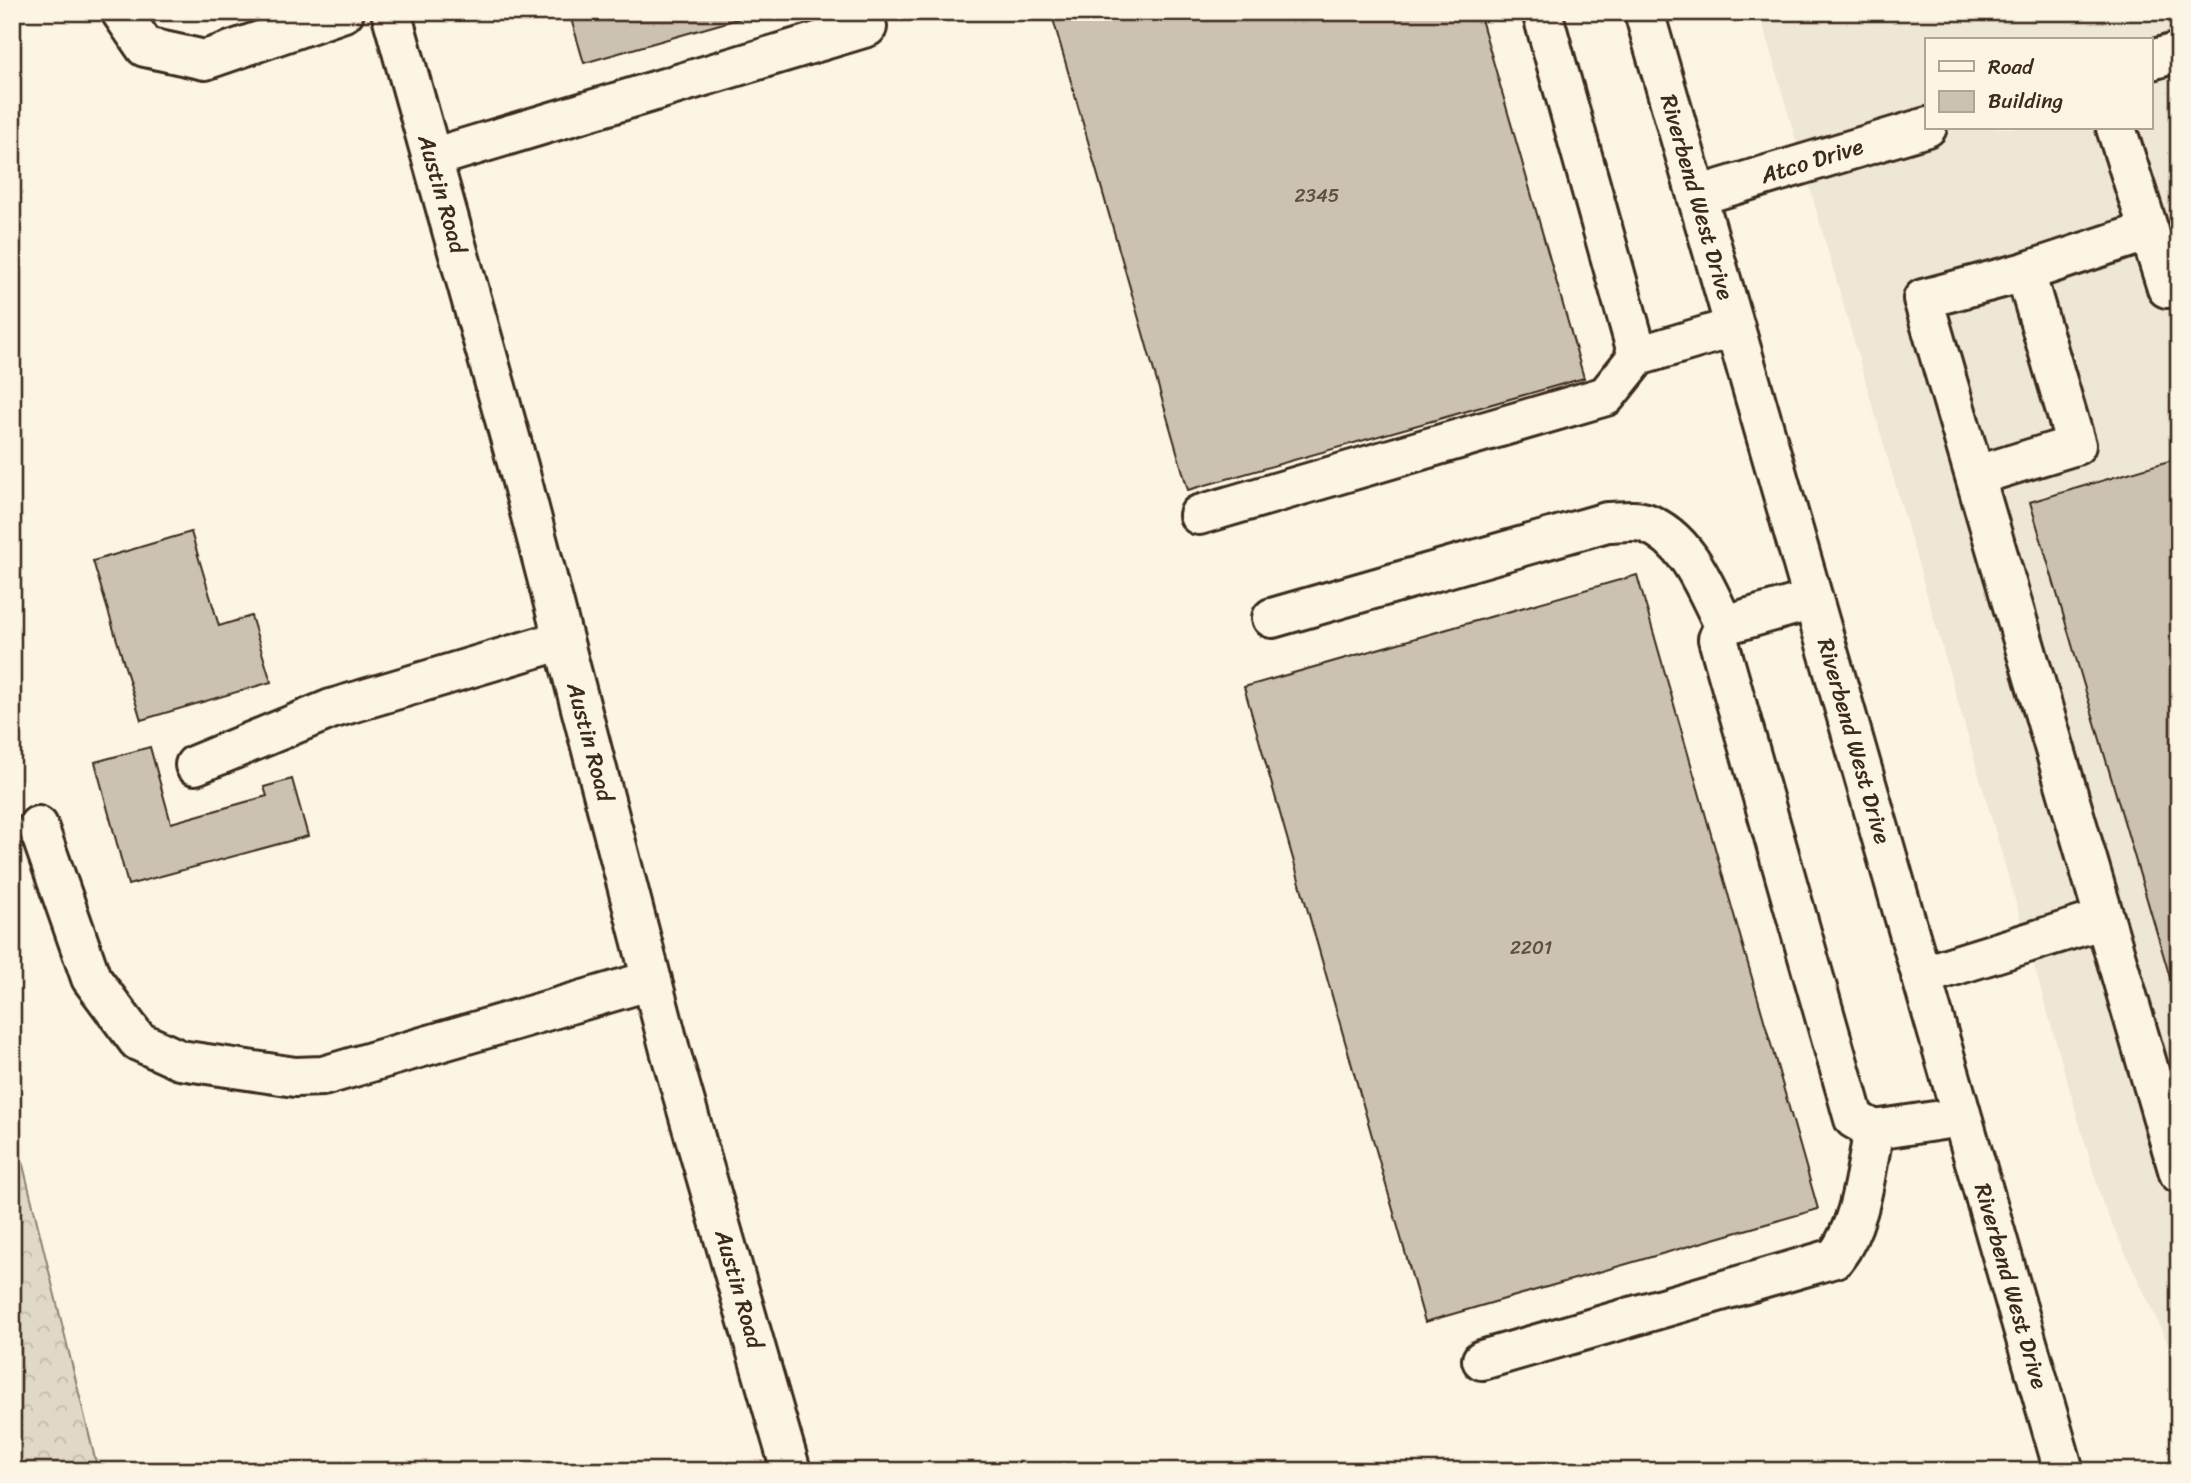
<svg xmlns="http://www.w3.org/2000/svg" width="2191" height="1483" viewBox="0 0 2191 1483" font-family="Sriracha,sans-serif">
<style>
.built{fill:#eee6d6;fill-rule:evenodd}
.forest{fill:url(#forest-crowns);stroke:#8e8173;stroke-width:2}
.building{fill:#ccc2b3;stroke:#3b2a1e;stroke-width:2}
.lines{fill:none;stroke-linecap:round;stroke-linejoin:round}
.minor-casing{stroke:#3b2a1e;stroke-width:44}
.minor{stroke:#fcf5e5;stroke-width:38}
.labels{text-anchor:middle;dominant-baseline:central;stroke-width:5;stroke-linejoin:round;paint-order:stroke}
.number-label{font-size:19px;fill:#5f5043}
.street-label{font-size:23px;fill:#3b2a1e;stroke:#fcf5e5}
</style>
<defs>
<pattern id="forest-crowns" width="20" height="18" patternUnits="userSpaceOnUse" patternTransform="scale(1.75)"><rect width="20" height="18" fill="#e0d8c8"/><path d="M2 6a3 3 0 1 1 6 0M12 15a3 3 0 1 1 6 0" fill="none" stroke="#c1baab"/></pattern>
</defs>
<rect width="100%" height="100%" fill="#fcf5e5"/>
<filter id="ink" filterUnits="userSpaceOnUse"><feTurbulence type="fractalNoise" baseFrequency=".0143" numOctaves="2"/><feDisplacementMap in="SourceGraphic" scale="14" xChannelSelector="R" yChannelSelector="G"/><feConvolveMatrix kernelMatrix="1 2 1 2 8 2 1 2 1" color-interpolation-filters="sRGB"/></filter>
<g filter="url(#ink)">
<path class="built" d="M1759,12h420v1345l-7,-5 -69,-147zM1927,40h224v88h-224z"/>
<path class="forest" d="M12,1120l86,351h-86z"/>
<path class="building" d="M569,12h193l-178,51z
M1051,12h428l105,366 -396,112z
M2179,458v550l-149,-506z
M191,532l28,94 32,-10 20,66 -130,38 -48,-159z
M1637,575l181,634 -393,113 -181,-635z
M150,747l21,76 96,-27 -3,-9 28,-8 16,57 -180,49 -33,-123z"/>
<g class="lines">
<defs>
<path id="minor" d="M121,12l24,35 60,13 139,-48
M391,12l127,454 153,588 120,417
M1542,12l96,344 97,-29
M1644,12l420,1459
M2151,60l28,-8
M2116,128l33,103 -124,41 -102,27 256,874
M432,158l435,-131
M1697,196l230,-69
M2149,231l18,57 12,-4
M1975,476l101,-31 -51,-173
M1199,515l407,-119 32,-40
M1813,600l-89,25 -6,14 136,480 20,11 88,-13
M1272,618l335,-96c11,0 28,-3 39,1 42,16 59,64 78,102
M195,765l136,-56 232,-69
M38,826l53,152 47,63 42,19 115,17 28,-1 329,-96
M1921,976l183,-57
M1482,1360l353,-102c27,-35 30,-86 39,-128"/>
</defs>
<use href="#minor" class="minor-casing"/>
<use href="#minor" class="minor"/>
</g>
</g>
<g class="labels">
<g class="number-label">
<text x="1317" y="195">2345</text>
<text x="1531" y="947">2201</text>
</g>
<g class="street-label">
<text transform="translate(1812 161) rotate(-17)">Atco Drive</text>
<text transform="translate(442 194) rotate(74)">Austin Road</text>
<text transform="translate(1697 197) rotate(74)">Riverbend West Drive</text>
<text transform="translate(1854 741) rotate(74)">Riverbend West Drive</text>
<text transform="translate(590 742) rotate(75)">Austin Road</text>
<text transform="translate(2011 1286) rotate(74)">Riverbend West Drive</text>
<text transform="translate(739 1289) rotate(74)">Austin Road</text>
</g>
</g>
<rect width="2191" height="1483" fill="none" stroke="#fcf5e5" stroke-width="42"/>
<rect x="21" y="21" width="2149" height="1441" fill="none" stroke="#3b2a1e" stroke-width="2.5" filter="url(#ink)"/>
<rect x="1925" y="38" width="228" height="91" fill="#fcf5e5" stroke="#afa495" stroke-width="2"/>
<rect x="1939" y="61" width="35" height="10" fill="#fcf5e5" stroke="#afa495" stroke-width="2"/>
<text x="1988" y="74" font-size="21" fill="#3b2a1e">Road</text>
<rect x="1939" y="91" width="35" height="21" fill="#ccc2b3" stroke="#afa495" stroke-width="2"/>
<text x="1988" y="108" font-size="21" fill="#3b2a1e">Building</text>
</svg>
